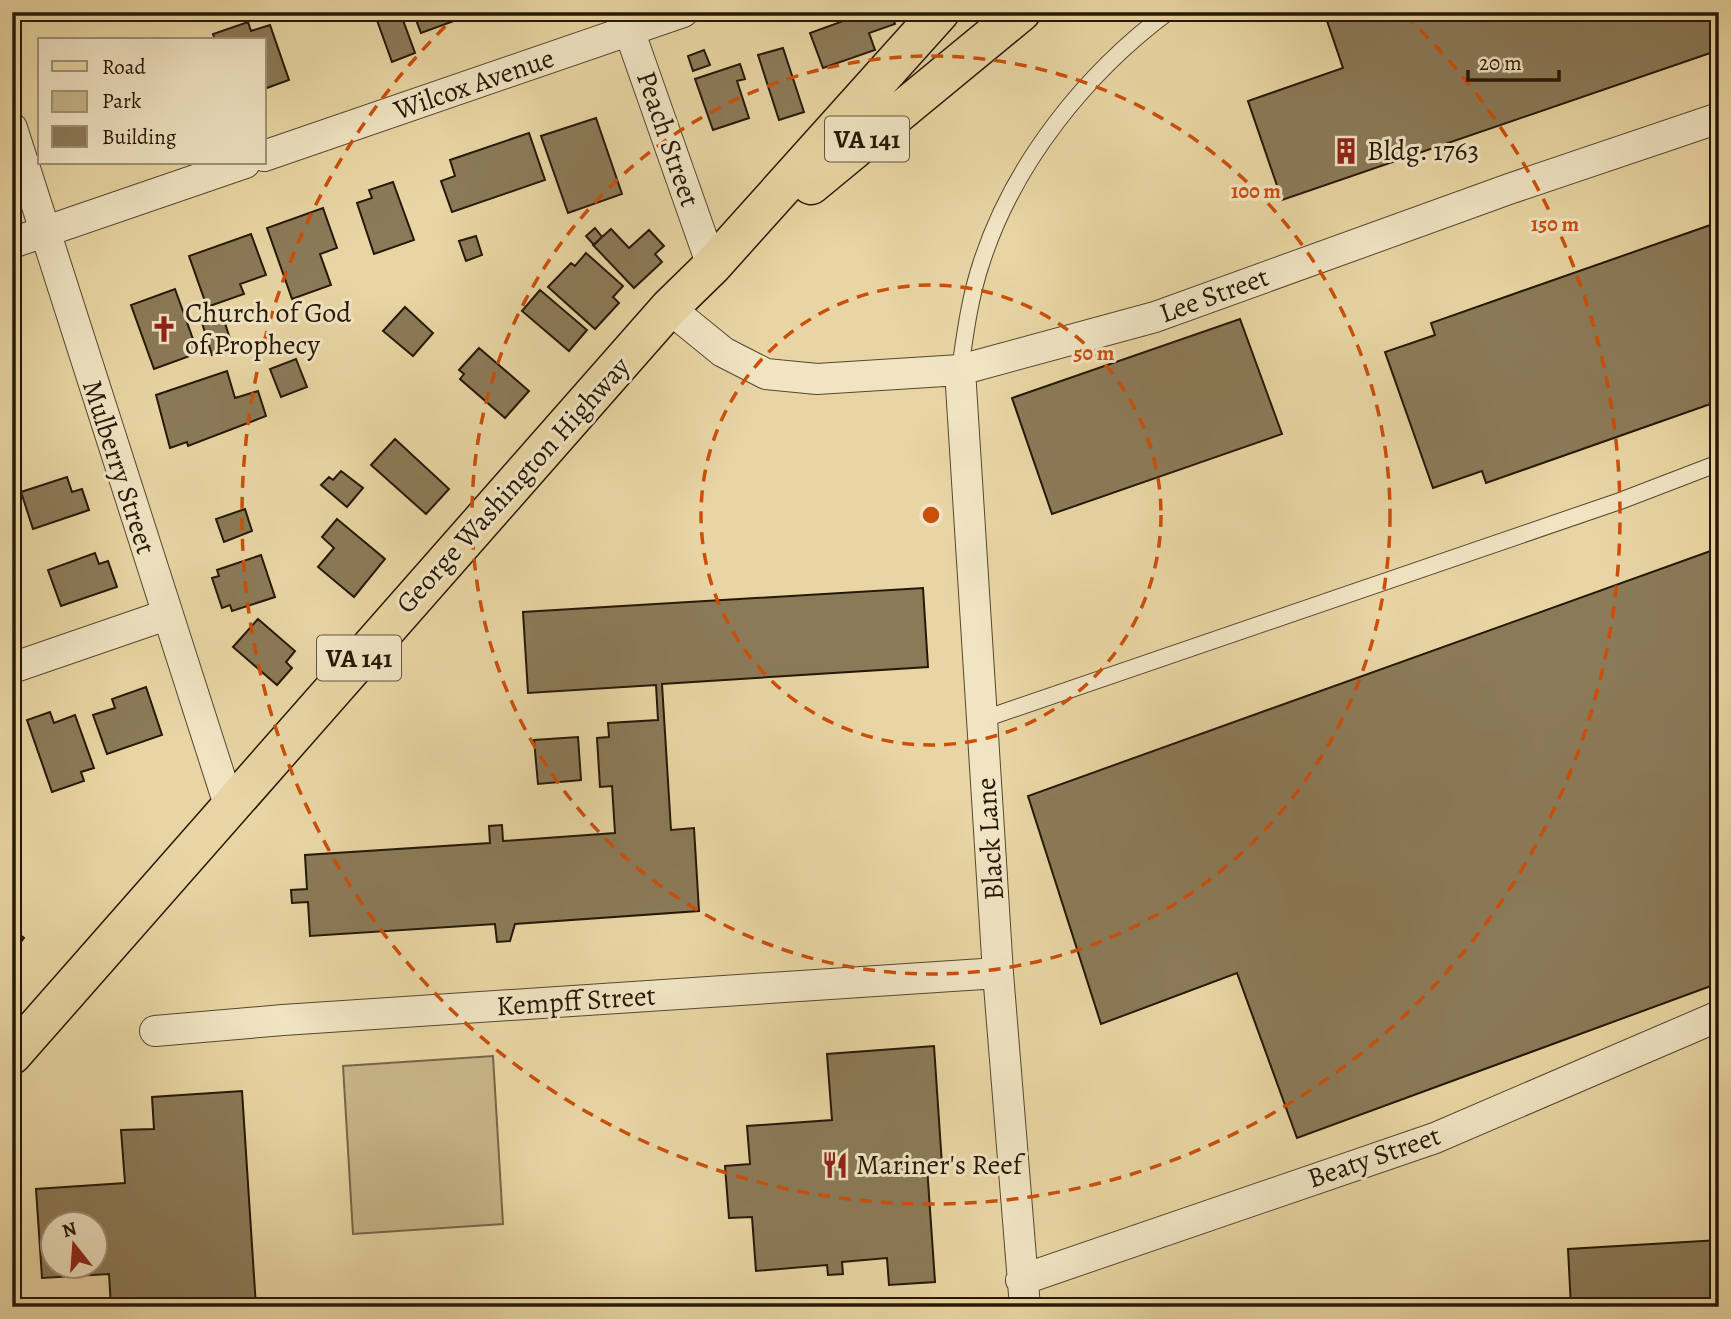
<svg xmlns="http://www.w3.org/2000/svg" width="1731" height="1319" viewBox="0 0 1731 1319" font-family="Alegreya,serif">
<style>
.green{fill:#c7b588;stroke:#766648;stroke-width:2}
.building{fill:#8b7a58;stroke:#261807;stroke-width:2;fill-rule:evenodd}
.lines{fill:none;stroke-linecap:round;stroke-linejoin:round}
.service-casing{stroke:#56472e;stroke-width:18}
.minor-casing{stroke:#56472e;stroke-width:32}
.primary-casing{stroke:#261807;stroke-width:41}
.service{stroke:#f0e4c3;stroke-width:16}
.minor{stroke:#f0e4c3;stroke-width:30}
.primary{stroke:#e8d5a3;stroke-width:38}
.ring{fill:none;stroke:#cb4f0b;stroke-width:3.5;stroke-dasharray:12 9}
.labels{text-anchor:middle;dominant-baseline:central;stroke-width:6;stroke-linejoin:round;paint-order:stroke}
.shield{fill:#f0e4c3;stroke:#63553f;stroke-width:2}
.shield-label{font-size:26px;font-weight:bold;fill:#261807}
.street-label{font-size:28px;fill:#261807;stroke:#f0e4c3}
.poi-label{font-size:28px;fill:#261807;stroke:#f0e4c3;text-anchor:start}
.centre{fill:#cb4f0b;stroke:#f0e4c3;stroke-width:3.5}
.ring-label{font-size:21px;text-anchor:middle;font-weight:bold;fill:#cb4f0b;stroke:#f0e4c3;stroke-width:6;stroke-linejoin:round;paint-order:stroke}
</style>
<rect width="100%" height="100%" fill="#e8d5a3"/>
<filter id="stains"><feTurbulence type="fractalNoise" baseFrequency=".00286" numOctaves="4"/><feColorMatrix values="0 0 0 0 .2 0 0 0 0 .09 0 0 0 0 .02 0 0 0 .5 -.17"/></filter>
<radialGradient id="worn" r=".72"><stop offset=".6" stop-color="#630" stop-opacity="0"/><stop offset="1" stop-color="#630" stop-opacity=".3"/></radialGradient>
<path class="green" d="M493,1056l10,168 -150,10 -10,-168z"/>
<path class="building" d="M374,12h26l15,41 -23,9z
M413,12h50l2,5 -44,16z
M868,12h23l4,12 -26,9 6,17 -52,18 -13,-35z
M1324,12h395v38l-437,150 -34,-99 95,-33z
M248,22l3,9 19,-6 19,55 -25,9v-49h-49l-2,-6z
M783,48l21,64 -25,8 -21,-65z
M704,50l6,15 -17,6 -5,-15z
M740,64l5,15 -8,2 12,37 -36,12 -18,-51z
M596,118l26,76 -54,19 -27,-77z
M529,133l16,47 -93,32 -11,-31 14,-5 -5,-16z
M393,182l21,58 -40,14 -17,-51 15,-5 -3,-8z
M323,208l14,40 -17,6 11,31 -39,14 -25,-71z
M1719,222v179l-233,82 -4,-12 -49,17 -48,-136 50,-17 -4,-12z
M595,228l7,9 -8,8 -8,-9z
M611,229l18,19 20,-18 15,16 -9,8 7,8 -28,26 -41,-43z
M251,234l15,41 -26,9 4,10 -37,13 -18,-51z
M476,236l6,19 -16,6 -7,-20z
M586,253l37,33 -10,11 6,6 -24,26 -47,-42 23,-24 4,3z
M175,289l23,64 -44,16 -23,-64z
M540,290l47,40 -18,21 -47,-40z
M405,307l28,26 -20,23 -30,-25z
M223,317l10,31 -21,7 -10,-32z
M1240,319l42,115 -230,80 -40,-116z
M479,348l50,43 -24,27 -45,-39 4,-5 -5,-4z
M296,359l11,28 -26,10 -11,-28z
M227,371l8,27 23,-7 8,25 -78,30 -1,-4 -17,6 -14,-53z
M395,439l54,50 -23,25 -55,-49z
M341,471l22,17 -16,19 -26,-22 8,-8 4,3z
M67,477l5,15 10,-3 7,21 -56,19 -12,-37z
M245,509l7,22 -28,11 -8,-23z
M337,519l48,40 -31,38 -36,-30 16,-19 -12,-11z
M1719,548v435l-422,155 -60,-165 -136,51 -73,-228z
M95,553l4,11 9,-3 9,26 -56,19 -13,-36z
M261,555l14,42 -43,14 -2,-6 -8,3 -10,-30 7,-2 -2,-6z
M923,588l5,79 -266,17 9,146 23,-2 5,83 -184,13 -5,17 -13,1 -2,-18 -185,12 -2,-34 -16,1 -1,-13 16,-1 -2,-34 185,-12 -1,-17 13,-1 1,16 112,-8 -3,-47 -12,1 -3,-49 12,-1 -1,-14 50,-3 -2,-35 -128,8 -5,-81z
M258,619l37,32 -9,11 6,6 -15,17 -44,-38z
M146,687l16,48 -55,19 -14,-39 22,-7 -3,-9z
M50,712l4,11 21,-8 19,53 -13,4 3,9 -32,11 -25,-72z
M578,737l3,43 -43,4 -4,-44z
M12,929l12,9 -12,15z
M934,1046l8,119 -15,1 8,116 -46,3 -2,-27 -45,4 1,12 -15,1 -1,-10 -71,6 -4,-54 -23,1 -4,-52 25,-2 -3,-38 85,-6 -5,-66z
M242,1091l14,216h-145l-2,-33 -67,4 -6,-89 89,-6 -4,-53 33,-1 -2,-32zM52,1224h42v42h-42z
M1719,1240v67h-148l-3,-58z"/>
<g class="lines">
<defs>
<path id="service" d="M960,370c5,-36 10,-74 22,-109 32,-98 104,-188 186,-249
M981,720l639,-219 99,-38"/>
<path id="minor" d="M623,13l89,253
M12,128l217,677
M264,156l419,-144
M12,243l233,-80
M669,308l54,44 43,22 51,5 143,-9 195,-53 354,-128 210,-71
M960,370l38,603 27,334
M12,668l154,-53
M155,1031l128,-11 715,-47
M1021,1280l414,-142 284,-122"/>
<path id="primary" d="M811,185l210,-173
M12,1055l657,-747 43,-42 228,-254"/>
</defs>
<use href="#service" class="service-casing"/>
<use href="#minor" class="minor-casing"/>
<use href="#primary" class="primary-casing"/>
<use href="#service" class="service"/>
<use href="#minor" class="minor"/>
<use href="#primary" class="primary"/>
</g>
<g class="ring">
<circle cx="931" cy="515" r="230"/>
<circle cx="931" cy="515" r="459"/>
<path d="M1405 15A689 689 0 1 1 457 15"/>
</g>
<defs>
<symbol id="building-bare" viewBox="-9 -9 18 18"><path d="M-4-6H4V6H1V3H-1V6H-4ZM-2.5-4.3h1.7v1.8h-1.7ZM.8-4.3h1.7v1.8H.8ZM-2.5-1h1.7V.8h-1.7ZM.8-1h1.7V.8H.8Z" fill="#8f2418" stroke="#f0e4c3" stroke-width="2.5" paint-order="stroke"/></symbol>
<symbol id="church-bare" viewBox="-9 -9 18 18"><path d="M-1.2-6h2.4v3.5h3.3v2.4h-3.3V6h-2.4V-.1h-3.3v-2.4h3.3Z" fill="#8f2418" stroke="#f0e4c3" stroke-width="2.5" paint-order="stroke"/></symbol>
<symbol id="restaurant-bare" viewBox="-9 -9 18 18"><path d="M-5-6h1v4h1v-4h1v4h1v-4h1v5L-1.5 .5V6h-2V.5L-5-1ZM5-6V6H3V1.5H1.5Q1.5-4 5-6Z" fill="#8f2418" stroke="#f0e4c3" stroke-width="2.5" paint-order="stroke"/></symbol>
</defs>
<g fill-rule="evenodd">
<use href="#building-bare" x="1327" y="132" width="38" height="38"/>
<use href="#church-bare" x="145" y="310" width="38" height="38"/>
<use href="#restaurant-bare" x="816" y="1146" width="38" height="38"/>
</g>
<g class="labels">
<g class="shield">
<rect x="825" y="116.5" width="84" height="45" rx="5"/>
<rect x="317" y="635.5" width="84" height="45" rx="5"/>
</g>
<g class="shield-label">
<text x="867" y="139">VA 141</text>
<text x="359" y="658">VA 141</text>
</g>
<g class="street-label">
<text transform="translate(474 84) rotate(-19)">Wilcox Avenue</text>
<text transform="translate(668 139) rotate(71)">Peach Street</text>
<text transform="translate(1214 295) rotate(-20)">Lee Street</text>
<text transform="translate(119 467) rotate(72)">Mulberry Street</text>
<text transform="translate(513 485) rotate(-48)">George Washington Highway</text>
<text transform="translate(990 839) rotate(-94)">Black Lane</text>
<text transform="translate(576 1001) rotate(-4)">Kempff Street</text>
<text transform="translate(1374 1157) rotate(-19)">Beaty Street</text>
</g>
<g class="poi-label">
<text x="1367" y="151">Bldg. 1763</text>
<text x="185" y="313">Church of God<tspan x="185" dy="32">of Prophecy</tspan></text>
<text x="856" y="1165">Mariner's Reef</text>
</g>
</g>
<circle cx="931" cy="515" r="10" class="centre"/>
<g class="ring-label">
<text x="1256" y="198">100 m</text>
<text x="1555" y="231">150 m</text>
<text x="1094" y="360">50 m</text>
</g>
<rect width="1731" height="1319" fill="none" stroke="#e8d5a3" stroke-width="42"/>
<rect x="14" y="14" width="1703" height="1291" fill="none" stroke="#261807" stroke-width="3.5"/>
<rect x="21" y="21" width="1689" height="1277" fill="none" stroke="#261807" stroke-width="2"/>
<rect x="38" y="38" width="228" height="126" fill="#f0e4c3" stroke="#9f9278" stroke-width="2"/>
<rect x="52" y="61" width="35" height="10" fill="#e8d5a3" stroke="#9f9278" stroke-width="2"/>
<text x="102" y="74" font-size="21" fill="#261807">Road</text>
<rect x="52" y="91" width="35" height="21" fill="#c7b588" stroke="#9f9278" stroke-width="2"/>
<text x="102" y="108" font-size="21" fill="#261807">Park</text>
<rect x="52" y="126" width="35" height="21" fill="#8b7a58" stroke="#9f9278" stroke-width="2"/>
<text x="102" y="144" font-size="21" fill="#261807">Building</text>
<g transform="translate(74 1245) rotate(343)"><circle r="33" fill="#f0e4c3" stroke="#9f9278" stroke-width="2"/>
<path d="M0-5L12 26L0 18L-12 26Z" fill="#8f2418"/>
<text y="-10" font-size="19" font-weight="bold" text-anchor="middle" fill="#261807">N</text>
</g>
<path d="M1468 70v10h91v-10" fill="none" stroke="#261807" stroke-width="3.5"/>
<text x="1479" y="70" font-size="21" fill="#261807" stroke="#f0e4c3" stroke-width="5" paint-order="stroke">20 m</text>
<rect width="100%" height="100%" filter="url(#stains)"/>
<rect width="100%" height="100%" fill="url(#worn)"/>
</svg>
